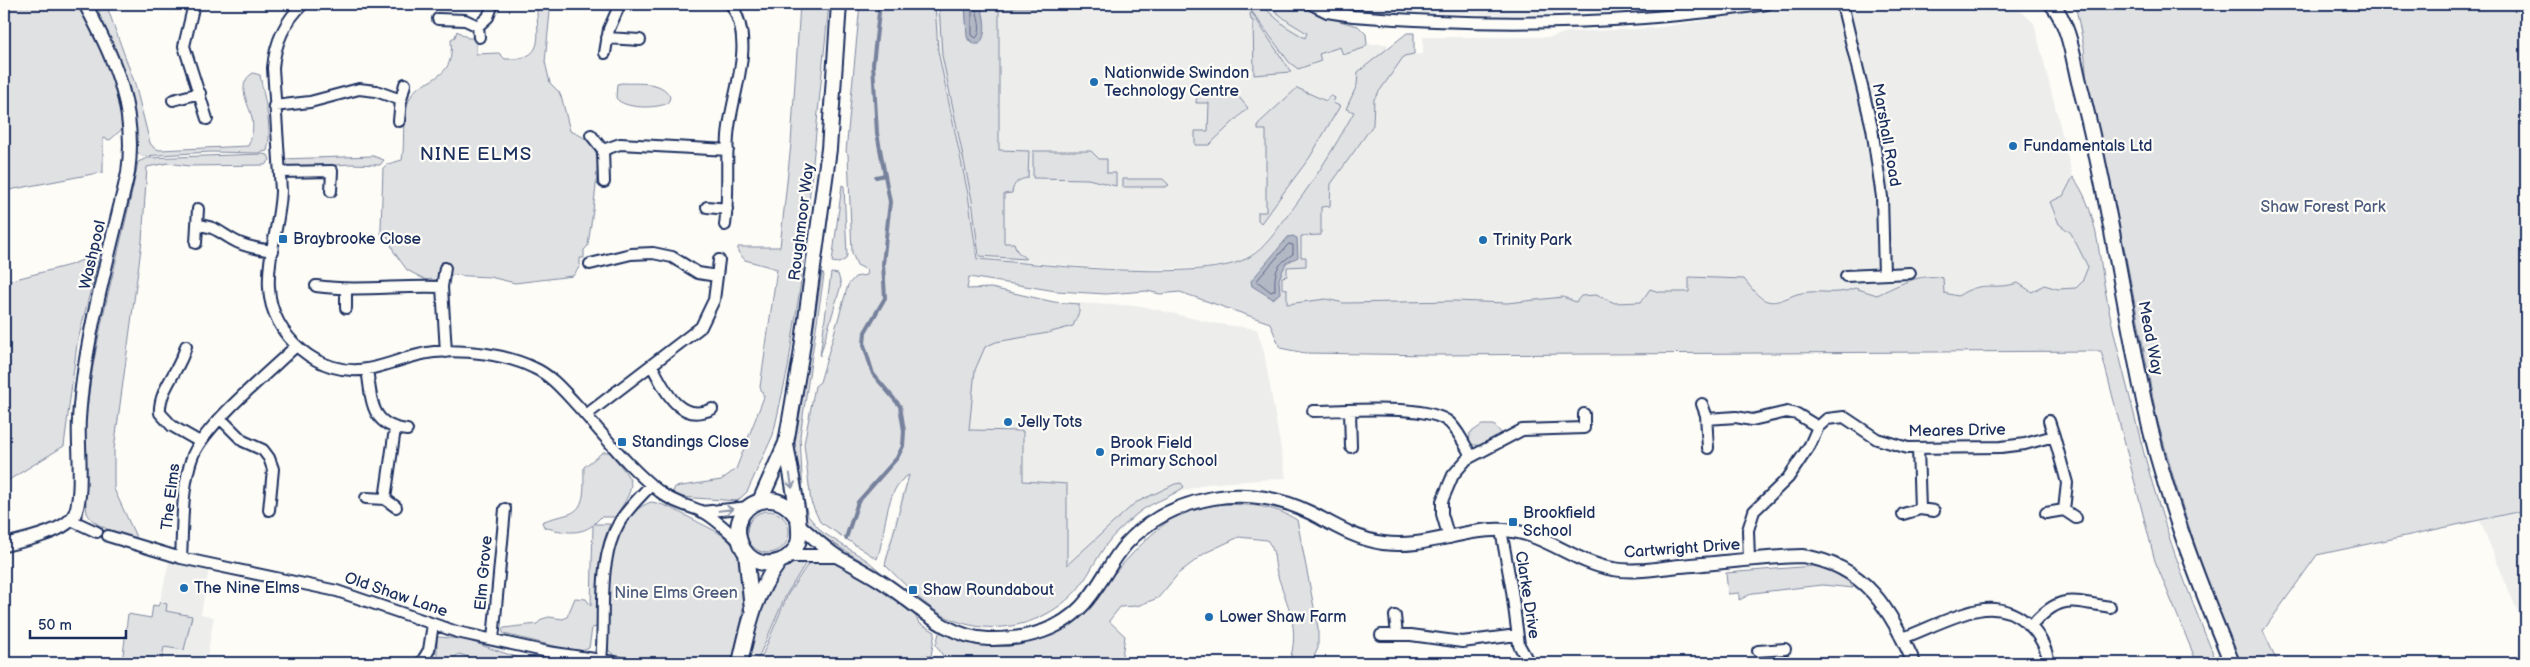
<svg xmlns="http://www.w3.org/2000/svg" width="2530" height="667" viewBox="0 0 2530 667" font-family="'Balsamiq Sans',sans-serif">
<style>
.built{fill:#edeeec}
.green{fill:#e0e1e3;stroke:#7e88a0}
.water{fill:#b3b8c5;stroke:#76819c}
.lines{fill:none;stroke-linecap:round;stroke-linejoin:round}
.shore{stroke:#586687;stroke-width:1}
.stream{stroke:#76819c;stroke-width:4}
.minor-casing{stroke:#1b2f5e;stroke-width:14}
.tertiary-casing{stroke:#1b2f5e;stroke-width:16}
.secondary-casing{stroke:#1b2f5e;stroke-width:18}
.minor{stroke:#fdfcf7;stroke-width:10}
.tertiary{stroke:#fdfcf7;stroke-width:12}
.secondary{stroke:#fdfcf7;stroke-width:14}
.oneway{stroke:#8c96aa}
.poi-dot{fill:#1f6fb2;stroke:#fdfcf7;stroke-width:2}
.labels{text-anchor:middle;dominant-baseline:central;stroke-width:4.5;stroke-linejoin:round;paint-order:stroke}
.poi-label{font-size:16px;fill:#1b2f5e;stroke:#fdfcf7;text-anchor:start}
.street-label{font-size:16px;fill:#1b2f5e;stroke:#fdfcf7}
.park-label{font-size:16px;fill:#4c5c7f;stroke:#fdfcf7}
.quarter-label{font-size:19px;letter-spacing:1px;fill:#1b2f5e;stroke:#fdfcf7}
</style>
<rect width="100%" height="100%" fill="#fdfcf7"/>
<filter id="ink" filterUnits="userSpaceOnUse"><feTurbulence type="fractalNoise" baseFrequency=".02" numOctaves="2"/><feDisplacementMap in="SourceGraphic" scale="10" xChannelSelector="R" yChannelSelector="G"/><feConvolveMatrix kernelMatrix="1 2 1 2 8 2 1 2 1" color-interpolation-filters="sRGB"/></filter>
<g filter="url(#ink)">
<path class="built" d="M935,4h331l36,27 59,13h26l2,5 -59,106 -20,30 -44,58 -23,18 -38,7 -72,2 -156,-11 -9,-65 -30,-143z
M1327,4h378l-49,5 -139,6 -149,-4 -30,-3z
M1817,4h196l21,19 39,154 -10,19 -13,6 9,22 12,9 17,34 -6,15 -6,6 -18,1 -14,-4 -12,7 -14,-9 -22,5 -10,-3 -14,2 -14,9 -14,-3 -11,-18 -16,3 -40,17 -22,-7 -11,5 -18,1 -11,-3 -35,9 -13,1 -13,-9 -10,-13 -55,13h-30l-9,-3 -9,13 -26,1 -19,-8 -20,7 -13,-5 -56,6 -52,-2 -111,2 -18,-4 -39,5 -5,-15v-13l5,-9 14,-10v-22l20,-28 9,-1 1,-22 42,-59 1,-26 30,-44 19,-1v-17h128l18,-5 85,-4z
M972,288h19l63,14 88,4 70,17 45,6 7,23 22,126 -79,6 -30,9 -32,15 -36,33 -31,47 -18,18 -17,11 -24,8 -28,3 -27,-5 -27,-11 -52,-47v-6l16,-61z
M2526,510v122l-46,-111z
M169,561l40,8 -8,45 13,3 -8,46h-84l6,-49 23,4 2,-13 6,1z"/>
<path class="green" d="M4,4h78c20,34 41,85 40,125l-12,11 -7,-2v34l-99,19z
M98,4h8l29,80 15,59 4,5 6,2 88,-4c4,-8 6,-18 4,-28 -3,-14 -17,-34 1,-45l7,2c4,23 13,53 7,76l-9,2 -47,-1 -69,4 -5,-4 -11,-66 -15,-46 -11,-22z
M800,4h29l-28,277 -13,87 -15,67 -26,57 -10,9 -56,-4 -9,-3 3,-7 46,-7 15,-11 28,-72 -4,-10 17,-118 -32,-9 -7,-8v-5h42l11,-103z
M860,4h75l3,47 30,143 9,65c56,4 231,26 274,-3 13,-8 24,-23 33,-36 27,-34 49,-70 70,-108l-8,-3 11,-24 1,-13 49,-39h7v21l-10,2 -30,43 -1,26 -42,59 -1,22 -9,1v28l-20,1v21h5v9l-19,1v9l-5,1v11l5,1v15l39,-5 18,4 111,-2 52,2 56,-6 13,5 5,-6 15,-1 19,8 26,-1 9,-13 9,3h30v-15l55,2c6,7 14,19 23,22 10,3 21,-4 30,-7 21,-6 37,3 58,-6l22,7c20,-9 43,-23 66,-17l1,15 14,3c26,-17 33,-5 60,-13l14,9 12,-7 14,4 18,-1 6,-6 6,-15 -17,-34 -12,-9 -9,-22 13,-6 10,-19c24,32 25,74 32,112 8,45 20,89 31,133 20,83 48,163 81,241h-20l-42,-102 -54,-210 -669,4 -127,-2 -25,-5 -10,-25 -90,-31 -20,2 -13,-3 -41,3 -50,-3 -87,-14 -2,12 24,-1 63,14 25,2v8l-6,14 -25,7 -52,9 -11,5 -10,23 -6,60 54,1v50l44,3v81l68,-62 40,-19 6,-1 3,4c-12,9 -25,13 -37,20 -11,6 -20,16 -29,24 -18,17 -26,41 -41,59 -35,39 -93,49 -138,23 -20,-12 -37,-32 -54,-48l24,-90c-25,12 -23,61 -32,84l-57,-37 -9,-20 -7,-58 11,-58 5,-4 28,-97 7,-8 11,-2 1,-5 -10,-5 -5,-12 -4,-99 -2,-2z
M939,4h26l3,36 11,4c6,-12 7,-28 0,-40h117l-1,4h-96v142l30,1 -1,27c-9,1 -15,5 -16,15l-8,1v49h10l3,8 9,8 -47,-3 -7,-56 -30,-145z
M1250,4h10l25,22 20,12 2,-5 -18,-11 -23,-18h31l21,11 40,11 8,8 1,10 -3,4 -21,7 -3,-8 -21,7 2,7 -23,8 -9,-7 -39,-53z
M2075,4h451v506l-209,45 -54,76 15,32h-38l-30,-71 -35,-109 -18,-64 -33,-172 -37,-163 -3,-37z
M539,5l8,1 3,6 -5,50 5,21 9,9 3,7 8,32c11,4 22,10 26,22 5,14 -6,75 -8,93l-4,4v8h-4v8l-7,10 -58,7 -25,-6 -42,-2 -10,5h-12l-19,-10 -13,-18 -6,-15 -7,-3v-6l2,-60 5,-4 14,-4c4,-24 -3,-46 11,-67 3,-5 8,-7 12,-9 22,-12 28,-19 26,-45l4,-2 2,-6 11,7h8v16l23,-1 6,6c41,1 32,-20 32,-52z
M1250,13h2l39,59 -37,3 -1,-55h-2z
M622,83c16,1 41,-3 48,14l-2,6c-12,6 -44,6 -52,-5l1,-14z
M1210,88l23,2 15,18 -39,37h-14v-14h13l1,-28h-13c0,-9 6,-12 14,-15z
M1297,88l29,13 4,-6 5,3 -2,5 7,3 -30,51 -49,66 -3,-3v-8h8v-82h-8v-6z
M1033,151h58l8,8h8v14h9v13l-28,-7 -55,-1z
M262,154l6,1 2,5 -5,5 -76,1 -21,-3 -21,4 -5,74 -28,208v40l23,50c-16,-6 -42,-10 -50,-26 -16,-115 30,-238 51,-351l9,-4z
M373,156l11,4 -4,5 -29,-1 -60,4h-8l-1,-9z
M1123,179h40l6,6 -4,2h-42z
M842,185l2,1 3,69 -1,4 -7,4 -7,-1z
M100,253l-23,91 -13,102 -60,37v-201l66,-17z
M822,273l2,2 -24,161 3,61 5,19 14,16 46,29 17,15 -69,-44 -12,-14 -8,-46 -1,-29z
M831,273l7,1 3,11 -21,71z
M1482,425h12l9,10c-9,7 -23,14 -34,8l1,-10z
M603,452h7c6,10 14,16 19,26 7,11 -8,29 -14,39h-14l-7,7h16c-14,33 -13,67 -13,103l-5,1 -3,20 -10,4 -75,-18 -2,-4 2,-2 33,-4 5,-5 7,-2 14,2 4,-2 8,-19 11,1 5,7 2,-81c-14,11 -32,7 -49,2l-2,-5c8,-4 18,-5 27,-8 19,-6 14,-31 15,-47z
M651,502c16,2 31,12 45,19 11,6 24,11 33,20 26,28 11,89 5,122l-116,-6 -7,-4 -6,-8c5,-43 -4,-125 46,-143z
M1224,504c28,1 49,1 73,16l21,108v20l-7,15h-22c12,-36 -2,-57 -12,-90 -4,-14 0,-20 -10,-33l-28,-3 -34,16 -26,20 -21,25 -21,8 -17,1 -11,14 16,15 -4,27h-165l-11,-4 -9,-14 3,-12 5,-1c24,7 53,18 78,12 59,-13 98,-90 148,-124 16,-11 35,-13 54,-16z
M747 532a21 21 0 1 1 42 0a21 21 0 1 1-42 0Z
M807,561l-21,34 -30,68h-8l7,-35 12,-40 20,-24z
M810,561l25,2 36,18 43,32 5,10 16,9 -4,24h-10l-8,7h-53l-22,-3 -1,3h-78l29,-69z
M1813,566c16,2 33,7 40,22l-30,-3 -19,2 -51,6 -14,7v-7l-11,1 -2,-21z
M160,602l7,2 -1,7 26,5 -8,34 -20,-3 -3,16h-39l6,-49 23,4 2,-13 5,1z
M437,637l27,2 49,17 32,7h-58l-28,-9 -13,9h-9z"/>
<path class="water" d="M965,4h14c6,10 9,32 0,40h-5l-7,-7z
M1293,236l4,2 1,19 -12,6 -7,16 1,14 -7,6 -21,-13 -1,-5 37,-44z"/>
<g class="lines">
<path class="shore" d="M970,4l2,3v28l4,3c8,-8 0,-25 -1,-34
M1289,244l4,1v9c-16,11 -19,16 -18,36l-4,2 -14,-11z"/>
<path class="stream" d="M876,177l9,-2
M846,538l12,-36 39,-44 6,-12 1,-15 -4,-25 -27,-32 -9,-29 1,-13 20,-34 -2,-34 7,-62 -13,-69 -4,-69 7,-60"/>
<defs>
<path id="minor" d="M194,4l-10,42 23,73
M303,4c-18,17 -28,40 -30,64l8,123c-1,33 -14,65 -12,97 2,48 51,90 99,81 22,-4 44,-15 66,-17 31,-3 71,2 100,16 16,7 28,21 40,34 28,30 53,65 86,90 12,10 26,13 41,19 13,6 27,20 38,30
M1311,4l16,8 26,4c137,11 278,9 414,-12
M1842,4l30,124 10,69 2,77
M438,19l27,1 13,6
M479,37l-1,-11 10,-9 5,-13
M607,38l33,2
M605,53l4,-24 11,-25
M173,100l27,-7
M274,106l36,-4 49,-13 17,2 25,9 4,-16
M399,121l2,-21
M591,135l12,15 17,-6 108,6
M603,150l1,32
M280,172l52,-1 -1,20
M707,207l20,2
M197,225l1,-16
M725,225c4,-30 1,-59 3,-89 3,-43 29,-91 3,-132
M196,243l1,-18c22,2 23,9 40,17 12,6 23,7 36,9
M445,268l-3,19 4,65
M717,276l2,-16
M1846,276l64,-3
M316,286c43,6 83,-1 126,1
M346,308v-18
M186,346c-5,23 -28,44 -26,67l12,13 28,16
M652,366c13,24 27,58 60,43
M367,369c5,32 3,57 40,61
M1702,404l4,11 2,33
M1313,411c31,0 115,-8 137,12 9,9 15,22 21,33
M1350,411l1,36
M586,415l115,-88 13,-27 3,-24 -19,-3 -26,-16 -19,-4 -22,1 -41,10
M221,419l22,22 20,9 6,8 4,11 -4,41
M1707,419l29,-2 16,3 35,-8 10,2 21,13
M2049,421l5,15
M1918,448l2,61
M366,498l19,1 10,-70
M385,499l11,8
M702,512l47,-5
M2046,513l18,-3 12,8
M1903,514l17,-5 14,2
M71,520l26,12
M1501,530l11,61 7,54 10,18
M108,536l73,22 156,33 120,41 91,20 73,11
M1449,538l-7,-24v-13l11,-26 14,-16 55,-29 62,-2v-14
M181,558c2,-33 0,-72 12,-103 14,-32 76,-83 103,-109
M1749,560l-1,-30 6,-19 34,-33 22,-33 8,-18 9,-8 17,-2 33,22 31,9 93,-1 24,-3 29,-8 13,47 -3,27
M1395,616l2,19
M2032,625c29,-32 39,-24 78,-18
M1381,635h30l51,7 55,-7
M1903,638c24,-9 50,-23 75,-28 37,-7 65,20 71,53
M493,640l12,-131
M1758,651l27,-2
M601,660c5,-44 -5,-97 18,-137 8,-14 21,-26 32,-38
M421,663l8,-13 4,-26"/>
<path id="tertiary" d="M799,525c13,11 25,23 39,32 15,8 30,16 44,25 34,22 63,55 106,57 38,1 76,-9 100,-40 14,-17 23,-38 38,-55 23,-25 54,-40 87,-46 33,-6 68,0 98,15 23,12 45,26 72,30 42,6 79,-15 121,-13 40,2 70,33 109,39 22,4 45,-1 67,-3 41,-3 81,-9 122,-10 64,9 88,54 112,107
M4,545c18,-4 59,-13 69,-28 12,-16 4,-75 6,-98 5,-80 31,-167 49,-246 9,-64 -13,-114 -43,-169
M788,556h49"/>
<path id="secondary" d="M2052,4c17,20 21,53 27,78 28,105 43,213 65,319 19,90 53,178 88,262
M786,444c3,19 17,85 12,99 -3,8 -10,15 -18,18 -44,16 -61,-56 -13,-61 14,-1 24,8 31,19
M760,501l26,-58 15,-87 28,-207 10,-145
M746,553l6,56
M740,663c9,-40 14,-67 39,-101"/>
</defs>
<use href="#minor" class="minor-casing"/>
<use href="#tertiary" class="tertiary-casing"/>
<use href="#secondary" class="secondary-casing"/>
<use href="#minor" class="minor"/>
<use href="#tertiary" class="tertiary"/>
<use href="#secondary" class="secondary"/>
</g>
<defs><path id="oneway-shaft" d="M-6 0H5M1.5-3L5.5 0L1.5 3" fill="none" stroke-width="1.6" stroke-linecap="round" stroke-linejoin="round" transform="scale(1.25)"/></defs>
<g class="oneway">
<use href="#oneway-shaft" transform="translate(791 481) rotate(81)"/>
<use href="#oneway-shaft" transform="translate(726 510) rotate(-6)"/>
</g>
</g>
<g class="poi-dot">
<circle cx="1094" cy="82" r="5"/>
<circle cx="2013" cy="146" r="5"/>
<rect x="278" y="234" width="10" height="10" rx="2.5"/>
<circle cx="1483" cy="240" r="5"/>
<circle cx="1008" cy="422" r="5"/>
<rect x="617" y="437" width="10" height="10" rx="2.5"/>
<circle cx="1100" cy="452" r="5"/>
<rect x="1508" y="517" width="10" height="10" rx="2.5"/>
<circle cx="184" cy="588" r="5"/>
<rect x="908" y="585" width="10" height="10" rx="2.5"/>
<circle cx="1209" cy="617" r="5"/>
</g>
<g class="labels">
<g class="poi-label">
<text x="1104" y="73">Nationwide Swindon<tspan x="1104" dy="18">Technology Centre</tspan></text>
<text x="2023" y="146">Fundamentals Ltd</text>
<text x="293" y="239">Braybrooke Close</text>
<text x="1493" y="240">Trinity Park</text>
<text x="1018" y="422">Jelly Tots</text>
<text x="632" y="442">Standings Close</text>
<text x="1110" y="443">Brook Field<tspan x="1110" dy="18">Primary School</tspan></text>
<text x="1523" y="513">Brookfield<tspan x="1523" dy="18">School</tspan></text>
<text x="194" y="588">The Nine Elms</text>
<text x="923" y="590">Shaw Roundabout</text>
<text x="1219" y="617">Lower Shaw Farm</text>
</g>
<g class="street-label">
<text transform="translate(1886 135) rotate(80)">Marshall Road</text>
<text transform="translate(802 222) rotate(-83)">Roughmoor Way</text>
<text transform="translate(93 255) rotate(-77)">Washpool</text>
<text transform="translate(2150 338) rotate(79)">Mead Way</text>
<text transform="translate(1957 431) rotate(-1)">Meares Drive</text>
<text transform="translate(171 497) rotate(-83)">The Elms</text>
<text transform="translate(1682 549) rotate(-4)">Cartwright Drive</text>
<text transform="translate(484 573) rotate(-85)">Elm Grove</text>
<text transform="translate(396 595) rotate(19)">Old Shaw Lane</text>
<text transform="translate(1527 595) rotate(81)">Clarke Drive</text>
</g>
<g class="park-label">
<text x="2323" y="207">Shaw Forest Park</text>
<text x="676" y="593">Nine Elms Green</text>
</g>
<g class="quarter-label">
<text x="476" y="154">NINE ELMS</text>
</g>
</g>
<rect width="2530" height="667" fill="none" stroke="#fdfcf7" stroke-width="20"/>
<rect x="10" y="10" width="2510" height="647" fill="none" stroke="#1b2f5e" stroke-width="2" filter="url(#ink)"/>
<path d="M30 630v8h96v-8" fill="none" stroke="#1b2f5e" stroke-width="2.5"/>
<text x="38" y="630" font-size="15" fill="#1b2f5e" stroke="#fdfcf7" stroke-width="4" paint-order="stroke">50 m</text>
</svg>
